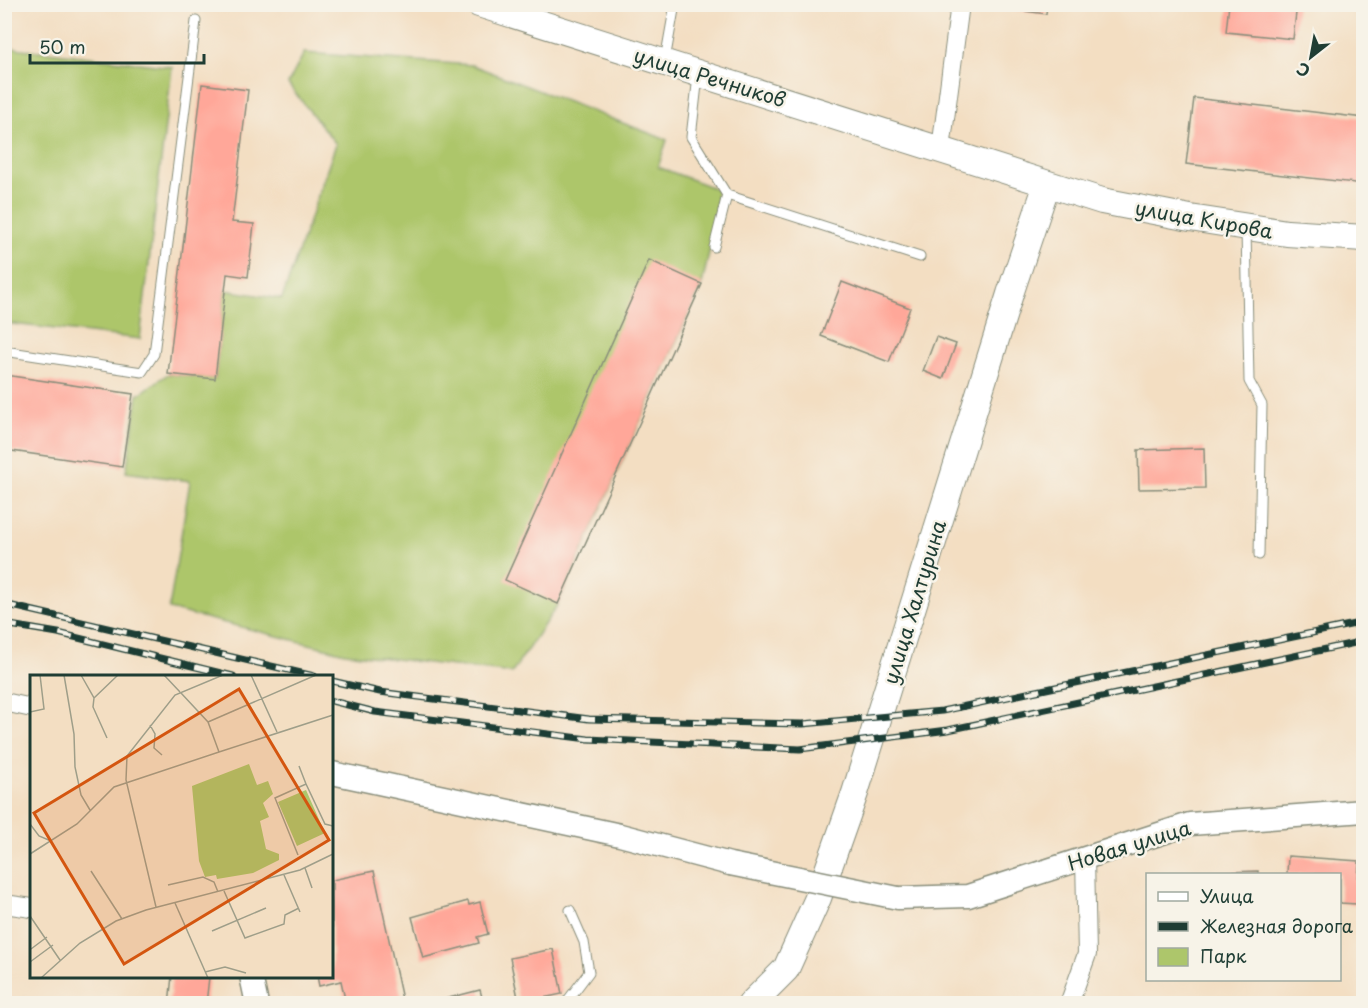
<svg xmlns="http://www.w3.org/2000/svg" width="1368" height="1008" viewBox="0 0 1368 1008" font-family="'Playpen Sans',sans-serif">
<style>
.green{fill:#adc66b;stroke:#668250;stroke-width:1.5}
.building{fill:#ffa799}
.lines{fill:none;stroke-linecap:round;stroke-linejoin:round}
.service-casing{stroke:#898e7b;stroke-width:11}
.minor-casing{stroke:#898e7b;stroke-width:20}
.tertiary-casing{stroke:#898e7b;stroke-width:25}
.secondary-casing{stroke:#898e7b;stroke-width:28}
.service{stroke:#fff;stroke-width:9}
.minor{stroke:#fff;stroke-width:18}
.tertiary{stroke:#fff;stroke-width:22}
.secondary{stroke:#fff;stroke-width:26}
.rail-casing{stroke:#1f3d34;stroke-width:7}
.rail{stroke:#f7f3e8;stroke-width:4.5;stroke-dasharray:14;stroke-linecap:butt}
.tertiary-bridge-casing{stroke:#898e7b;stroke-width:25;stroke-linecap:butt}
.tertiary-bridge{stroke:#fff;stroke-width:22}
.labels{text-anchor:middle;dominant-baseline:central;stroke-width:5;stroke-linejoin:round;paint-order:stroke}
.street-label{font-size:20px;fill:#1f3d34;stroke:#f7f3e8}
.inset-road{fill:none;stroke:#9e9e89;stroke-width:1.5}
.view{fill:#d45610;fill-opacity:0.15;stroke:#d45610;stroke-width:3}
.inset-edge{fill:none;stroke:#1f3d34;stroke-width:3}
</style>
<rect width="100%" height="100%" fill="#f7f3e8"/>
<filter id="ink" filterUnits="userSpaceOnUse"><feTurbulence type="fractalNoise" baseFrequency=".0167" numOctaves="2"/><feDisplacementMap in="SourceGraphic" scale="12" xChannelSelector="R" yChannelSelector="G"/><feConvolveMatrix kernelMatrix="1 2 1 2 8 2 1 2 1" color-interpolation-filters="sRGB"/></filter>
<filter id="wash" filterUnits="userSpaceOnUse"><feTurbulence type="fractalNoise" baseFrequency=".008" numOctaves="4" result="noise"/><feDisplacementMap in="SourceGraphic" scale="24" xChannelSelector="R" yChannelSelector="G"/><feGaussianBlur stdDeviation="1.35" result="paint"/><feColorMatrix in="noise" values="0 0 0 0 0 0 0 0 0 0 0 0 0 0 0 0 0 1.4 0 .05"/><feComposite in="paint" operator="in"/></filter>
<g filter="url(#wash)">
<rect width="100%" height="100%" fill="#f3dec2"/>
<path class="green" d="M5,47l167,20 -32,272 -135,-16z
M304,53l168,12 195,75 -9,27 59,22 -1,33 -14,62 -144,320 -46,69 -167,-20 -176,-44 21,-128 -64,-9 12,-77 30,-21 47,5 10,-89 57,9 54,-155 -48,-60z"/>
<g id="blocks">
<path class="building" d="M994,4h53l-1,10 -52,-7z
M1229,4h68l-4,35 -67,-7z
M202,84l46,6 -16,132 22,2 -6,53 -21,-3 -12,105 -47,-5z
M1194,98l170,20v66l-178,-20z
M649,260l53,24 -144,320 -53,-24z
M842,282l68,26 -21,54 -68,-26z
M936,337l20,7 -13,35 -20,-8z
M5,375l128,19 -11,73 -117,-17z
M1204,448l1,40 -66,1 -1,-39z
M1288,856l71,5 -2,43 -17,-1v-29h-53z
M374,871l29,133h-57l-5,-23 -22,5 -2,-10h15v-96z
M1258,871v3h-60v-1z
M468,901l1,4 11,-3 8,32 -11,3 2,6 -56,15 -11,-41z
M553,949l9,45 -43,9 -9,-45z
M172,976l37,1 -3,27h-37z
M480,990l4,14h-55v-1z"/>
</g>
</g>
<g filter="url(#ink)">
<use href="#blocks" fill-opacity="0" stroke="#898e7b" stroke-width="1.5"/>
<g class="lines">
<defs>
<path id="service" d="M665,60l10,-56
M698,76l-7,61 36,58 193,62
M1246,228l3,153 13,24 -3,150
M714,247l13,-52
M4,351l138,21 12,-18 42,-333
M565,1004l24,-32 -5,-30 -14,-32"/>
<path id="minor" d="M941,149l19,-145
M4,702l28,6
M4,904l28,4
M1069,1004l18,-50 -2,-96"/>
<path id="tertiary" d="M332,773l288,62 110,29
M898,898l70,-2 222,-72 174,-13
M251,976l6,28"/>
<path id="secondary" d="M479,4l623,197 88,17 97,15 77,5
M751,1004l35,-35 32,-71 37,-105 155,-499 37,-110"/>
</defs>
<use href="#service" class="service-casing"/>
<use href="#minor" class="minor-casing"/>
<use href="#tertiary" class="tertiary-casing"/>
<use href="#secondary" class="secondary-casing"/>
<use href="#service" class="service"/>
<use href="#minor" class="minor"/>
<use href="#tertiary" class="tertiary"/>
<use href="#secondary" class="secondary"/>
<defs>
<path id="rail" d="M4,604l310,72
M4,624l54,9 175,43
M332,681l48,11 209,27 214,5 139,-13 422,-89
M332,701l43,11 213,27 212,10 148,-19 416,-89"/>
</defs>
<use href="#rail" class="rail-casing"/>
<use href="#rail" class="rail"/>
<defs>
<path id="tertiary-bridge" d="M730,864l168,34"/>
</defs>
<use href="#tertiary-bridge" class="tertiary-bridge-casing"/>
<use href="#tertiary-bridge" class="tertiary-bridge"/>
</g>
</g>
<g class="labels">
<g class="street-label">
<text transform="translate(710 77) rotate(17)">улица Речников</text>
<text transform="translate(1204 219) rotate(10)">улица Кирова</text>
<text transform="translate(914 602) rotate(-73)">улица Халтурина</text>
<text transform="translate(1129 845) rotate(-17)">Новая улица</text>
</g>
</g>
<g transform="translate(30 675)">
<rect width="303" height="303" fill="#f3dec2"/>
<path d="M219,89l8,21 11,-4 5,13 -10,9 6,14 -9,4 6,28 13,5v6l-26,13 -36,6 -1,-4 -11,2 -6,-16 -7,-75zM276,115l19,43 -28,13 -19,-44z" fill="#adc66b"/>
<path class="inset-road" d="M34,0l10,59 1,33 6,28 9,15M51,0l13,23 -1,9 14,31M134,0l16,17M221,0l26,57M64,23l24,-23M0,37l14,-3 -4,-34M178,47l108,-47M120,50l5,9 -1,14 8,7M189,77l114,-37M269,91l7,18M0,149l9,12 12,5M0,179l47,-30 37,-37 105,-35 -11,-30 -27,-29M268,180l-23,-57 31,-14 19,40 8,2M275,193l7,20M61,196l31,48M254,200l16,37M138,210l35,-8 11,5 4,10M194,216l21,47 39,-14 1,-9 14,-7M145,228l33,75M126,232l-30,-127 1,-24 48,-61 48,-20M0,241l30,44M182,256l54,-23M1,274l16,-12M0,287l23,-17M175,297l20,-5 21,6M11,303l39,-35 36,-22 30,-11 154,-40 33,-16"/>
<path class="view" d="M209,14l90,151 -205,124 -90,-151z"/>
<rect width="303" height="303" class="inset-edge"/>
</g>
<rect width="1368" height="1008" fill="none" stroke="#f7f3e8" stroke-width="24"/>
<rect x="1146" y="873" width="195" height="108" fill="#f7f3e8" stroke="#a1aaa0" stroke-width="1.5"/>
<rect x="1158" y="892" width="30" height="9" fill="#ffffff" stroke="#a1aaa0" stroke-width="1.5"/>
<text x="1200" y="903" font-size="18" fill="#1f3d34">Улица</text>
<rect x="1158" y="922" width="30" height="9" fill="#1f3d34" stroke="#a1aaa0" stroke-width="1.5"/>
<text x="1200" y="933" font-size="18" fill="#1f3d34">Железная дорога</text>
<rect x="1158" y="948" width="30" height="18" fill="#adc66b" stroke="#a1aaa0" stroke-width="1.5"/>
<text x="1200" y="963" font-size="18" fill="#1f3d34">Парк</text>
<g transform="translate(1311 57) rotate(211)" stroke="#f7f3e8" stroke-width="4.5" paint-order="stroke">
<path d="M0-4.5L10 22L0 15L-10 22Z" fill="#1f3d34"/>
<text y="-9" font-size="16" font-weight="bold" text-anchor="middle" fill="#1f3d34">С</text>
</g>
<path d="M30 54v9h174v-9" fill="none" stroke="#1f3d34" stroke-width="3"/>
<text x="39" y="54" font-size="18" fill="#1f3d34" stroke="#f7f3e8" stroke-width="4.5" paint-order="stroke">50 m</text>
</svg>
